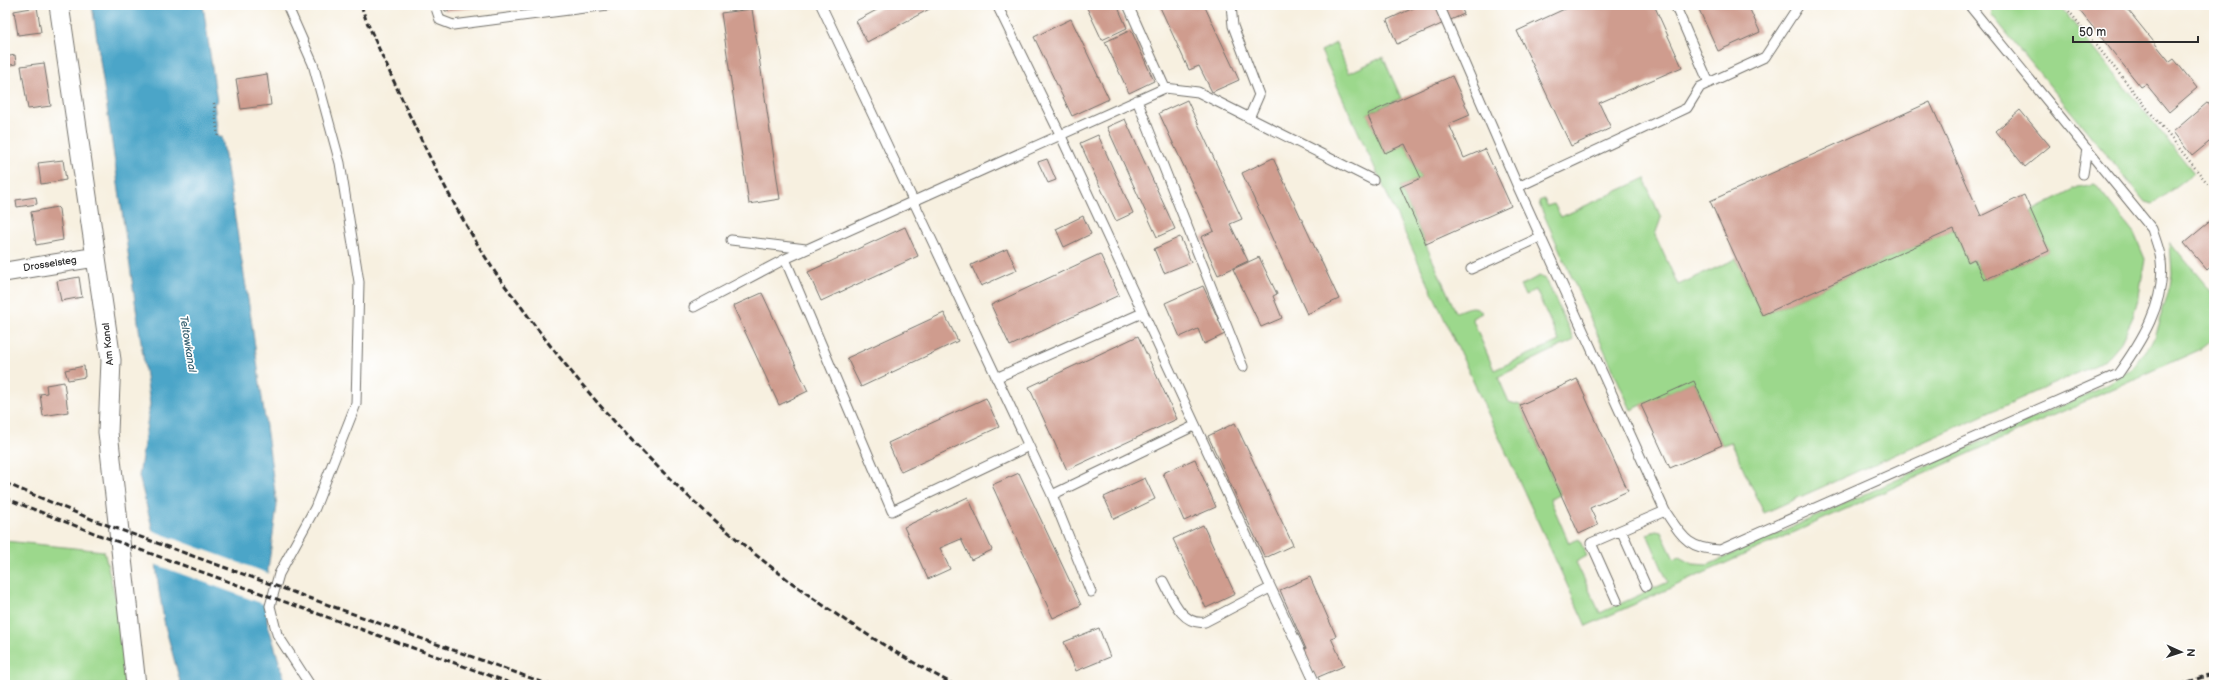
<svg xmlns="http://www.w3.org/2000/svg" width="2219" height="690" viewBox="0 0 2219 690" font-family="'Balsamiq Sans',sans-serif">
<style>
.green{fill:#9cd88c;stroke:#64825c}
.water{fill:#4ba5c8;stroke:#3b687a}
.pier{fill:#f7f0e0}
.building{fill:#cf9c8e}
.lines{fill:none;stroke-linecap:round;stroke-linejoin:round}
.lane-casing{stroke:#72706a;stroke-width:11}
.street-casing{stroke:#72706a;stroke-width:21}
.path{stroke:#72706a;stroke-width:2.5;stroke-dasharray:1 3;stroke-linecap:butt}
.lane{stroke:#fff;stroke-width:9}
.street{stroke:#fff;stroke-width:19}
.rail{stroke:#2b2b2b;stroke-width:3;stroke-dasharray:6 3;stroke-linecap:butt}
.labels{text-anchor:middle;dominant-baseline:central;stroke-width:3.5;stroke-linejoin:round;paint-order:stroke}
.street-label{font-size:10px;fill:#2b2b2b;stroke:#fff}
.water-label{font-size:11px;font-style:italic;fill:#396272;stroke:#fff}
</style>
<rect width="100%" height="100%" fill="#fff"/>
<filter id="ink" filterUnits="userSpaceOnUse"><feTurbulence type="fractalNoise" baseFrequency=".025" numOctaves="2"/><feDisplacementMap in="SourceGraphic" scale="8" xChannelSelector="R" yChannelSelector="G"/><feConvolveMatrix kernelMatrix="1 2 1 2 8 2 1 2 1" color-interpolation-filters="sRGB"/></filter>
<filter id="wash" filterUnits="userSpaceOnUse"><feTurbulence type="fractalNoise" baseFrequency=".012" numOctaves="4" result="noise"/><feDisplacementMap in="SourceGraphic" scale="16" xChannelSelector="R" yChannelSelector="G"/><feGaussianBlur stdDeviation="0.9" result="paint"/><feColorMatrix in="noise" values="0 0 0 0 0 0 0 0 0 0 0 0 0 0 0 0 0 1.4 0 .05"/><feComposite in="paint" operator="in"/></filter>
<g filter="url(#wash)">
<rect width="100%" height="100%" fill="#f7f0e0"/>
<path class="green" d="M1994,5h65l135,168 -41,31 -8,-2 -154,-188z
M1336,43l13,30 34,-16 18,41 -34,16 18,39 20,-9 16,34 -21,9 56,125c9,-3 20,-10 26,1l-10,5 22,52 65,-29 -23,-51 -11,5 -5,-9 19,-10 7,3 28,61 -76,37 11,25 11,3 40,90 -10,4 19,44 10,-4 8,17 -11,6 24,51 68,-31 -21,-48 9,-3 5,1 13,27 6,-2 13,7 15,1 401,-181 23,-16 21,-28 17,-53 2,-14 -2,-31 44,53v43l-15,12 -613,276 -265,-575z
M1646,178l1,8 14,32 -6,17 23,50 58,-26 26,56 192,-86 14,33 6,-3 10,21 65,-29 -18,-40 47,-24 17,-3 39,49 11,26 -6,37 -7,23 -11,23 -11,13 -12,9 -334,149 -33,-71 -9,3 -28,-64 -63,29 -91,-204 -1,-5 5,-2 3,7 7,-2 7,13z
M5,541l99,10 21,86 -1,48h-119z"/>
<path class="water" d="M92,5h111l14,97 -3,1 4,34h4l29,181 26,188 -9,63 -1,52 19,64h-105l-16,-59 -6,-35 -7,-64 -13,-51 11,-72z"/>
<path class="pier" d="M151,530l119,44 -1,32 -115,-42z"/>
<g id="blocks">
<path class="building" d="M444,5h48v1l-47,5z
M886,5h51l-70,37 -11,-21z
M1093,5h24l10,23 -25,12 -15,-32z
M1159,5h45l35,75 -27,12 -13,-26 -10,4z
M1420,5h40l4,9 -67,30 -10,-24z
M1573,5h81l28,62 -83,36 12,25 -40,18 -54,-115z
M1697,5h51l12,27 -42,19z
M2075,5h49l46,57 4,-3 23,29 -28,24 -23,-28 -5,3z
M37,7l4,25 -23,3 -4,-24z
M752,9l28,190 -31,5 -28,-191z
M1071,19l38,80 -37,17 -38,-79z
M1131,30l23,51 -25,12 -24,-51z
M15,55l1,9 -11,2v-9z
M44,63l7,43 -23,3 -7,-43z
M267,74l4,31 -30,4 -5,-30z
M1452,76l18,39 -21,9 15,34 21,-9 26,57 -85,38 -26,-57 21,-9 -16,-34 -20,9 -18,-39z
M1187,100l55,119 -12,5 18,37 -30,14 -17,-38 13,-6 -55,-118z
M1930,102l51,114 43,-21 25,56 -65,29 -10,-21 -6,3 -14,-33 -192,86 -52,-114z
M2208,102l6,8v28l-22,18 -19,-24z
M2020,110l30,36 -25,21 -29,-36z
M1125,119l50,110 -18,8 -50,-110z
M1098,135l35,78 -17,8 -36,-78z
M1273,158l66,141 -32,15 -65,-141z
M1047,159l9,21 -8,3 -10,-21z
M63,160l3,20 -25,4 -3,-21z
M36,197l1,7 -20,3 -1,-7z
M57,207l2,2 4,31 -27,5 -5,-33z
M1083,216l8,18 -27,13 -8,-18z
M2214,218v46l-7,6 -23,-27z
M905,227l13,29 -97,45 -13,-29z
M1180,237l11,25 -27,11 -10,-24z
M1007,249l10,21 -36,16 -10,-21z
M1100,254l19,41 -109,51 -19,-41z
M1259,257l18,37 -4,2 9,22 -21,9 -28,-58z
M79,277l3,20 -21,4 -4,-20z
M1203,286l22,48 -21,10 -6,-15 -18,8 -15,-34z
M762,293l46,98 -29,14 -46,-99z
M944,313l14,28 -97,46 -14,-29z
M1138,336l39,83 -110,51 -38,-83z
M84,366l1,11 -17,3 -3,-10z
M1577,379l51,112 -38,17 8,17 -19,9 -59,-129z
M1694,381l28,64 -52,23 -29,-63z
M64,382l4,30 -25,4 -3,-22 7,-1 -1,-8z
M986,398l13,29 -98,45 -13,-29z
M1235,423l58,122 -28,13 -57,-122z
M1195,459l21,48 -32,14 -21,-48z
M1019,473l62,132 -28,13 -61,-133z
M1145,478l10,21 -41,20 -10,-22z
M968,497l24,53 -21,10 -10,-21 -21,9 10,21 -22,10 -24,-52z
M1203,525l32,69 -29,14 -33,-69z
M1310,577l26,59 -5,2 13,28 -28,12 -13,-28 3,-1 -26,-59z
M1099,628l11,29 -34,14 -12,-29z"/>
</g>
</g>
<g filter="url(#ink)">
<use href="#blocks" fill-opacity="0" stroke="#72706a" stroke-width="1"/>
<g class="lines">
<defs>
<path id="lane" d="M287,5l26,59 27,99 19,119 -3,122 -41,104 -36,66 -9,32 7,28 33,51
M435,5l5,15 13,5 155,-20
M821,5l231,490 39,97
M997,5l63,129 256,551
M1128,5l37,83
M1231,5l2,21 26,69 -10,23
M1439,5l79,182 147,324c17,25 22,38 55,39l398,-176c23,-32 48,-71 43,-113 -1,-11 -6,-22 -9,-32l-183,-224
M1675,5l34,78
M1137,100l106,267
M2083,174l4,-25
M1518,187l169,-79 13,-21 65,-30 34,-52
M731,240l75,9
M785,259l107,252 137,-65
M1471,269l70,-32
M694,307l91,-48 380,-171 33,4 175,88
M996,378l146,-65
M1052,495l142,-69
M1621,530l25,56
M1163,581c9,17 19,45 42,41l65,-34
M1617,601l-26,-58 74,-32"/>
<path id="street" d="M59,5l52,355 -3,72 28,253
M5,272l91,-15"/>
</defs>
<use href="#lane" class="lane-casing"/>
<use href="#street" class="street-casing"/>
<path class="path" d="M2064,5l144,179
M214,103l4,35"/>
<use href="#lane" class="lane"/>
<use href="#street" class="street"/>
<path class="rail" d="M361,5l5,15c39,86 77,173 129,252 11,16 24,31 35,47 113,152 257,279 425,366
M5,483l91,38 454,164
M5,498l94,37 417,150
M2180,685l34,-12"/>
</g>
</g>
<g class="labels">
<g class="street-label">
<text transform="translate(50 264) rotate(-9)">Drosselsteg</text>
<text transform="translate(108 344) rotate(-96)">Am Kanal</text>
</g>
<g class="water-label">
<text transform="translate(188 344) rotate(81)">Teltowkanal</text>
</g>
</g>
<rect width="2219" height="690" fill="none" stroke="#fff" stroke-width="20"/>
<g transform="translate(2181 652) rotate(93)" stroke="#ffffff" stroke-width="3" paint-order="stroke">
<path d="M0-3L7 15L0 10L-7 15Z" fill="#2b2b2b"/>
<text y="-6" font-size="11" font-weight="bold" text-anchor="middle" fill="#2b2b2b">N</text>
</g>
<path d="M2073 36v6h125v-6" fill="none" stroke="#2b2b2b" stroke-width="2"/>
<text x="2079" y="36" font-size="12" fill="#2b2b2b" stroke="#ffffff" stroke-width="3" paint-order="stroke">50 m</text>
</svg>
